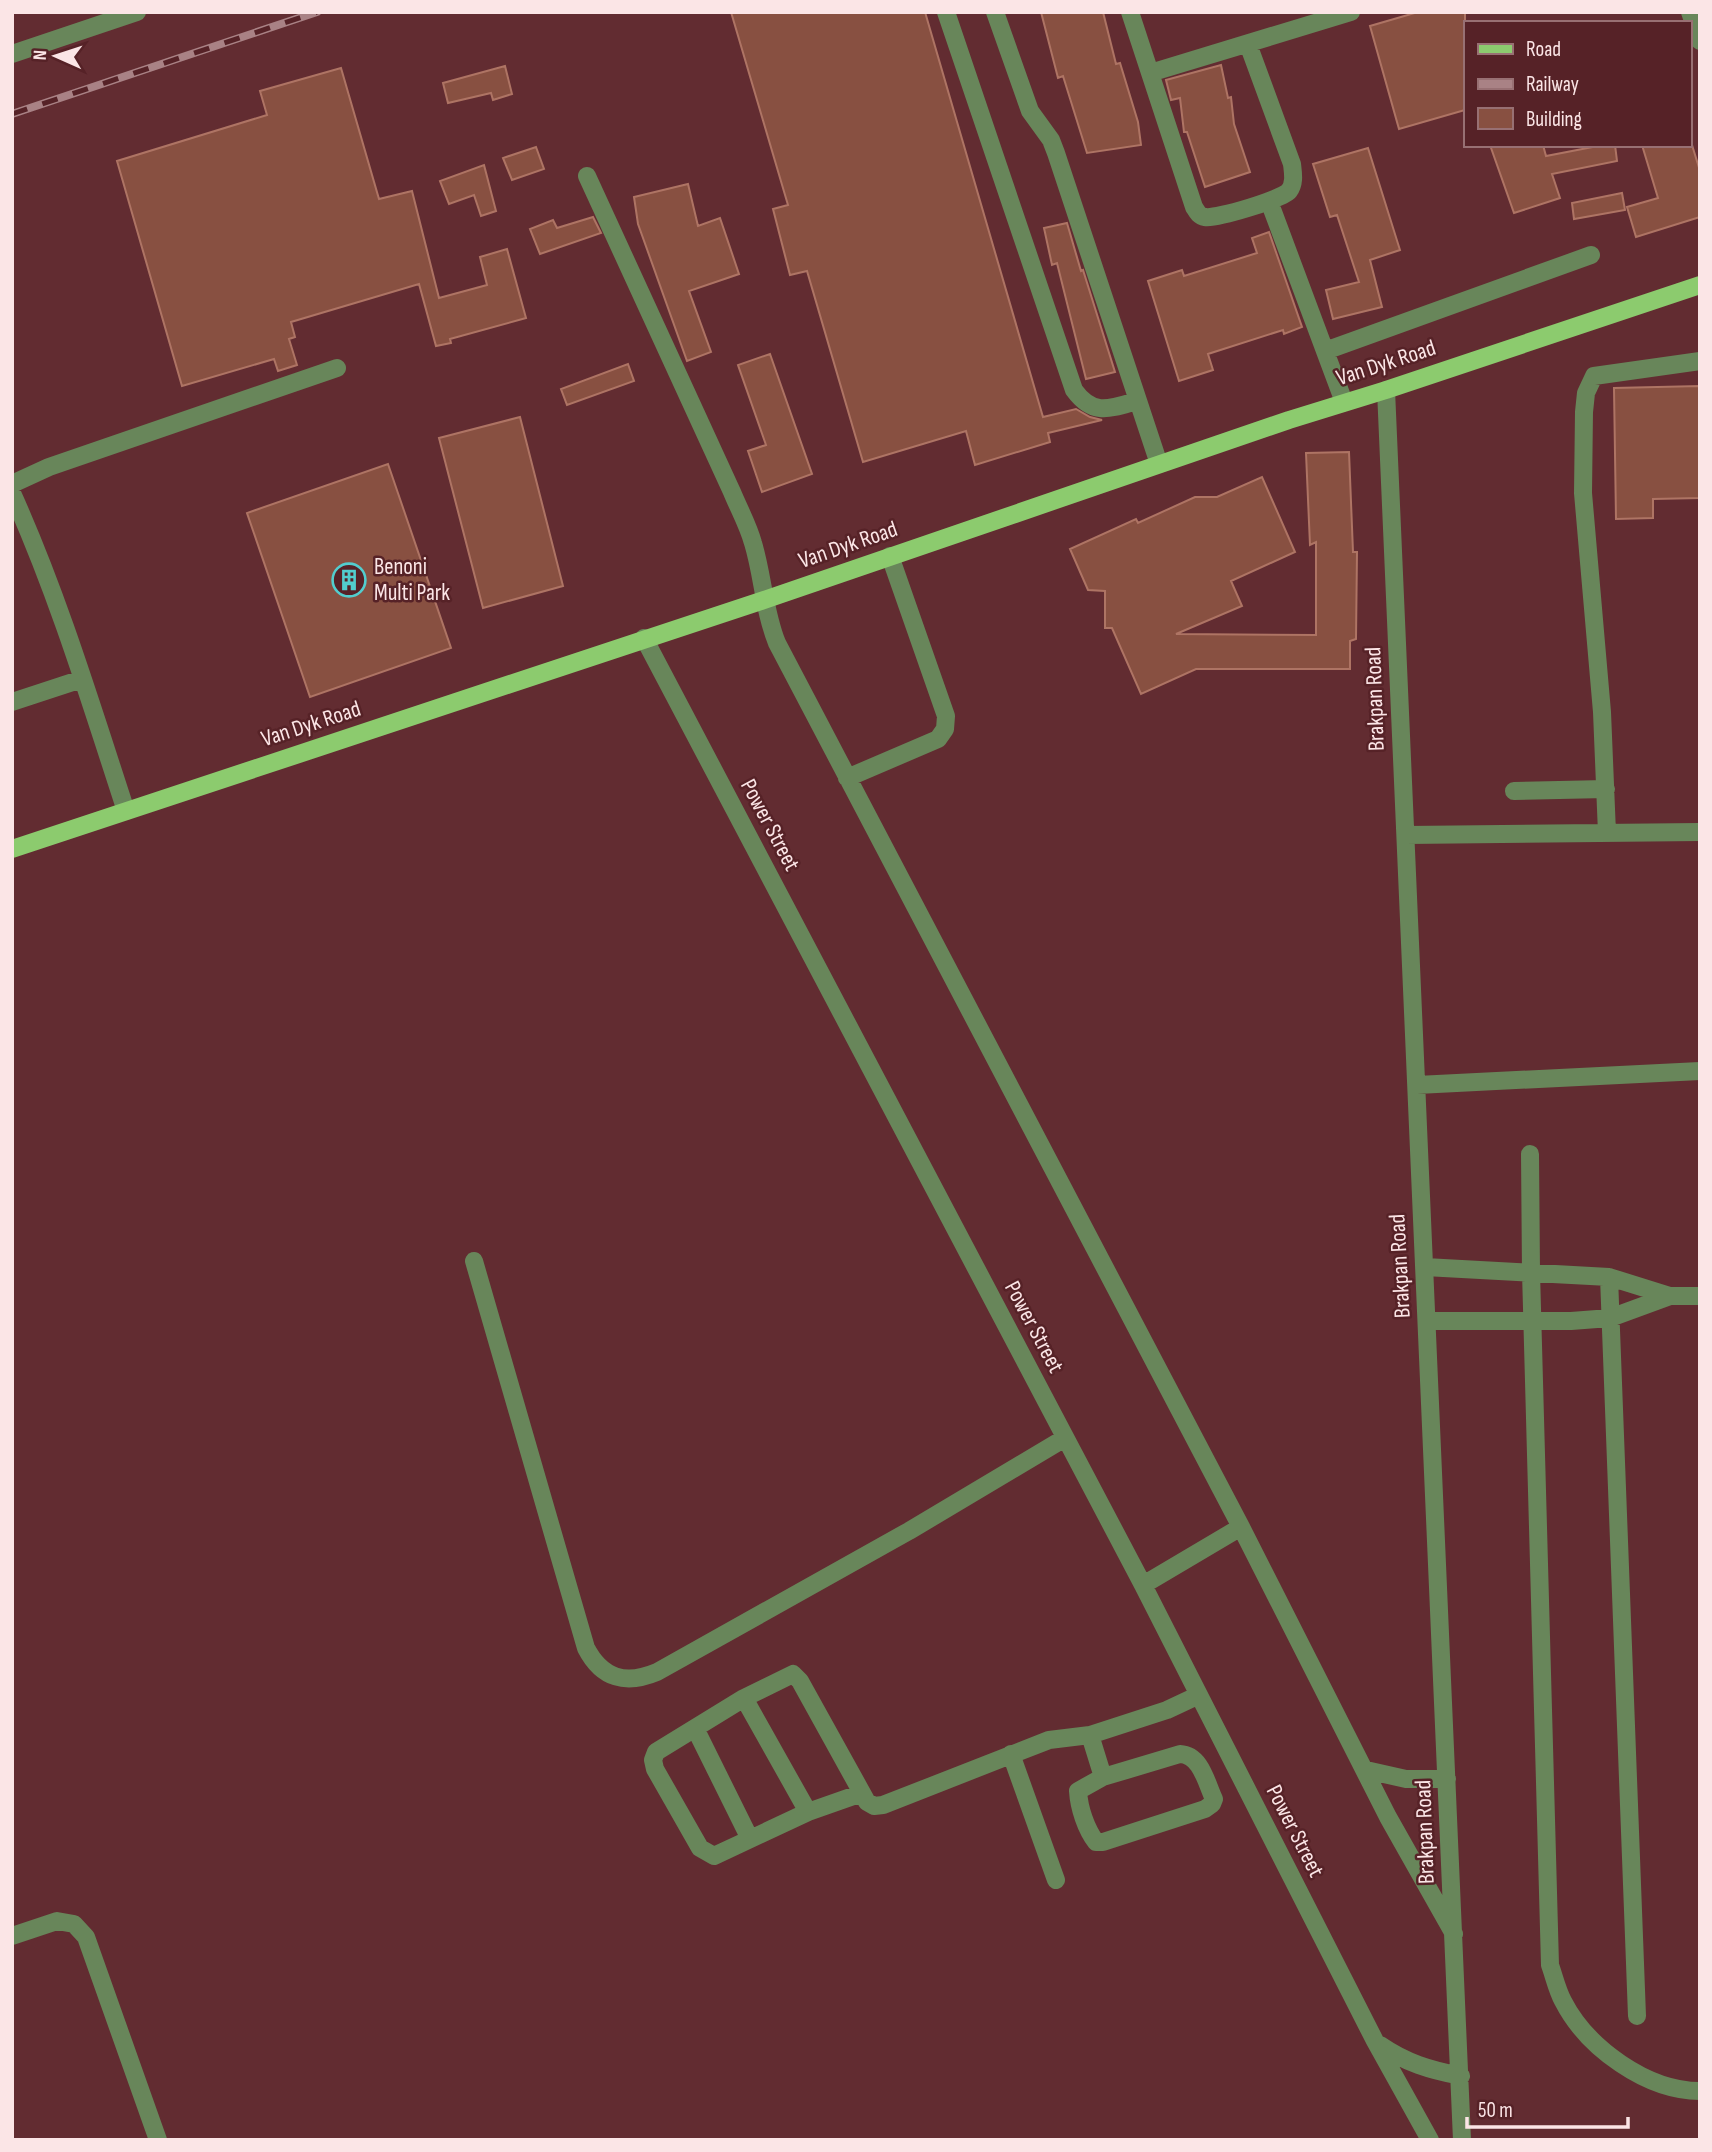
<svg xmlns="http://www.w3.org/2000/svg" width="1712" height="2152" viewBox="0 0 1712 2152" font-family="'Sofia Sans Condensed',sans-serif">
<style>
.building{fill:#885041;stroke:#ae7464;stroke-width:2}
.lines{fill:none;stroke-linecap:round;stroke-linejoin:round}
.minor{stroke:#68865a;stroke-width:18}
.major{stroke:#8ccb6e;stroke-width:18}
.rail-casing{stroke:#a98285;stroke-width:8}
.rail{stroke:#562227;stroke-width:5;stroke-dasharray:16;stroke-linecap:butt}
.labels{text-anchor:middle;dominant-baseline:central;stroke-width:5;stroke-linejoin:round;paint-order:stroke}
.street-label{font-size:23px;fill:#fbe5e6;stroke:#562227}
.poi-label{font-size:23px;fill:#fbe5e6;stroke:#562227;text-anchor:start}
</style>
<rect width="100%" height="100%" fill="#622c31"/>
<path class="building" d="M731,12h194l118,405 33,-8 14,8 12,3 -54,13 2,9 -75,23 -9,-34 -103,31 -56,-191 -17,4 -17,-66 15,-4z
M1041,12h62l13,52 4,-1 18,59 3,23 -54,8 -24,-77 -5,2z
M1418,12h47v98l-66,19 -29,-103z
M1221,65l7,33 3,-1 3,27 16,48 -45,15 -18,-55h-3l-4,-34 -9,2 -5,-20z
M505,66l7,28 -19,6 -2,-7 -43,10 -5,-20z
M341,68l38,131 33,-8 27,107 48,-13 -7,-28 27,-8 19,69 -76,21 1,4 -15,3 -17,-62 -128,38 4,15 -6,2 8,26 -19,6 -4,-12 -92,27 -65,-225 150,-46 -7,-24z
M1490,145h53l3,11 57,-11h12l2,16 -65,13 8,24 -46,15z
M1642,145h50l8,26v46l-64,20 -9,-30 31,-9z
M536,147l8,22 -32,11 -9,-22z
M1368,148l32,102 -30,10 12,47 -49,12 -7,-29 33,-8 -22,-67 -7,2 -17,-53z
M484,165l12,46 -15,5 -7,-21 -25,9 -9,-23z
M688,184l10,42 22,-8 19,56 -50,17 22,61 -24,9 -49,-137 -4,-27z
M1622,193l3,17 -51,9 -2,-16z
M593,217l8,16 -61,21 -10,-25 23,-9 4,8z
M1067,223l14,48 2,-1 32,102 -29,7 -29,-116 -5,2 -8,-37z
M1269,232l33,95 -18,7 -1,-4 -75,24 5,16 -34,11 -31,-100 34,-11 2,6 73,-23 -5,-15z
M770,354l42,120 -50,18 -14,-41 18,-6 -28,-80z
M628,364l6,17 -67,24 -6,-16z
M1700,386v112l-47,1v19l-37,1 -2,-131z
M520,417l43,169 -80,22 -44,-170z
M1349,452l4,100h4l-1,87 -6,2v28h-154l-55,25 -29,-66h-7v-37l-17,-1 -18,-41 66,-30 2,4 57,-26h22l45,-20 33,75 -64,29 11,25 -66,28 140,1v-93l-6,3 -4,-92z
M388,464l63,184 -141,49 -63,-184z"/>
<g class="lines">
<path class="minor" d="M946,12l128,378c19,26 35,19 62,11
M995,12l35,99 21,29 5,13 103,311
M1130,12l64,195c3,5 5,9 11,10 12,2 77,-18 84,-26 6,-8 4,-18 3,-27l-44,-120
M1690,12l10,29
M12,54l125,-42
M1150,73l201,-61
M587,176l145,316c7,17 16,33 21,51 10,33 11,68 24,100l464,884 147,290 66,117
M1269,201l75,201
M1325,351l266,-96
M1386,390l76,1750
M12,484l37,-17 288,-99
M12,493c46,102 79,211 114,318
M644,638l499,947 232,456 55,99
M12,702l70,-23
M847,778l91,-39 7,-10 1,-13 -56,-160
M1514,791l92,-2
M1607,833l-5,-121 -19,-219 1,-81 2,-19 8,-17 106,-15
M1406,835l294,-3
M1417,1085l283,-14
M1530,1154l1,118 19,693c4,11 7,25 13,36 24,47 84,90 137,90
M474,1261l112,387c16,31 40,37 71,24l252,-141 156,-93
M1425,1267l184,10 61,19h30
M1609,1277l28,739
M1427,1321h144l39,-3 60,-22
M1143,1585l98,-58
M744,1698l64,114
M695,1728l55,111
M1090,1735l13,42
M1011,1754l45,126
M1180,1754c21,1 26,28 34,45l-2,5 -7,5 -102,33h-7c-10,-13 -17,-34 -18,-51l25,-14z
M1366,1770l40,9h41
M862,1793l-54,19 -94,44 -14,-8 -45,-79 -2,-9 3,-8 88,-54 49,-24 7,7 67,121 7,4 9,-1 166,-65 41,-5 77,-25 32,-15
M12,1936l45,-15 17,3 12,13 72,203
M1380,2045c26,18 50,25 81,31"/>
<path class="major" d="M12,849l755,-250 522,-179 97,-30 314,-105"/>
<defs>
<path id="rail" d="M12,114l305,-102"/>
</defs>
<use href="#rail" class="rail-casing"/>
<use href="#rail" class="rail"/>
</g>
<defs>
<symbol id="building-ring" viewBox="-11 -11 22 22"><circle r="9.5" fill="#562227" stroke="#52cdce" stroke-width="1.5"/><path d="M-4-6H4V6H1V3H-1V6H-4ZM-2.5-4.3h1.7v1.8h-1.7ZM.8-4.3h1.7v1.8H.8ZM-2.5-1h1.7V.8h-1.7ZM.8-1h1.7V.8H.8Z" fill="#52cdce"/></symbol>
</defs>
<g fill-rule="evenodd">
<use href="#building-ring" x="330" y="561" width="38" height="38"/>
</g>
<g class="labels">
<g class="street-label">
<text transform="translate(1386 363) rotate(-18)">Van Dyk Road</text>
<text transform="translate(848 545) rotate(-19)">Van Dyk Road</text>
<text transform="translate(1375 699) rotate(-92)">Brakpan Road</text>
<text transform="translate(311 724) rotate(-18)">Van Dyk Road</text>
<text transform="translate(770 825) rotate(62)">Power Street</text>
<text transform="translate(1400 1266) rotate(-93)">Brakpan Road</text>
<text transform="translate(1034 1327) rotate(62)">Power Street</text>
<text transform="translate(1295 1831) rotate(63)">Power Street</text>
<text transform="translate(1425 1832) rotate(-92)">Brakpan Road</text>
</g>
<g class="poi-label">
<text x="374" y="567">Benoni<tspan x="374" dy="26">Multi Park</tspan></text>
</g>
</g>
<rect width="1712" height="2152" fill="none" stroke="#fbe5e6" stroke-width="28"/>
<rect x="1464" y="21" width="228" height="126" fill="#562227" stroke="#987073" stroke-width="2"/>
<rect x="1478" y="44" width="35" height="10" fill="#8ccb6e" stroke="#987073" stroke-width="2"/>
<text x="1526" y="56" font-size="21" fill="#fbe5e6">Road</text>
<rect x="1478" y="79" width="35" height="10" fill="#a98285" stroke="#987073" stroke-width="2"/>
<text x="1526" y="91" font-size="21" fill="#fbe5e6">Railway</text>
<rect x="1478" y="108" width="35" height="21" fill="#885041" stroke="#987073" stroke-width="2"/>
<text x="1526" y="126" font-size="21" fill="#fbe5e6">Building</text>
<g transform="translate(56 56) rotate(273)" stroke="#562227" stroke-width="5" paint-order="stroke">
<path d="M0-5L12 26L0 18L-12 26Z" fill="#fbe5e6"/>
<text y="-10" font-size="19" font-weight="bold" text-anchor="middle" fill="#fbe5e6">N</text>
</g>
<path d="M1467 2117v10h161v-10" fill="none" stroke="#fbe5e6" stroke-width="3.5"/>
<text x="1478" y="2117" font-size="21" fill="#fbe5e6" stroke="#562227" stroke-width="5" paint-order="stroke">50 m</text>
</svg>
